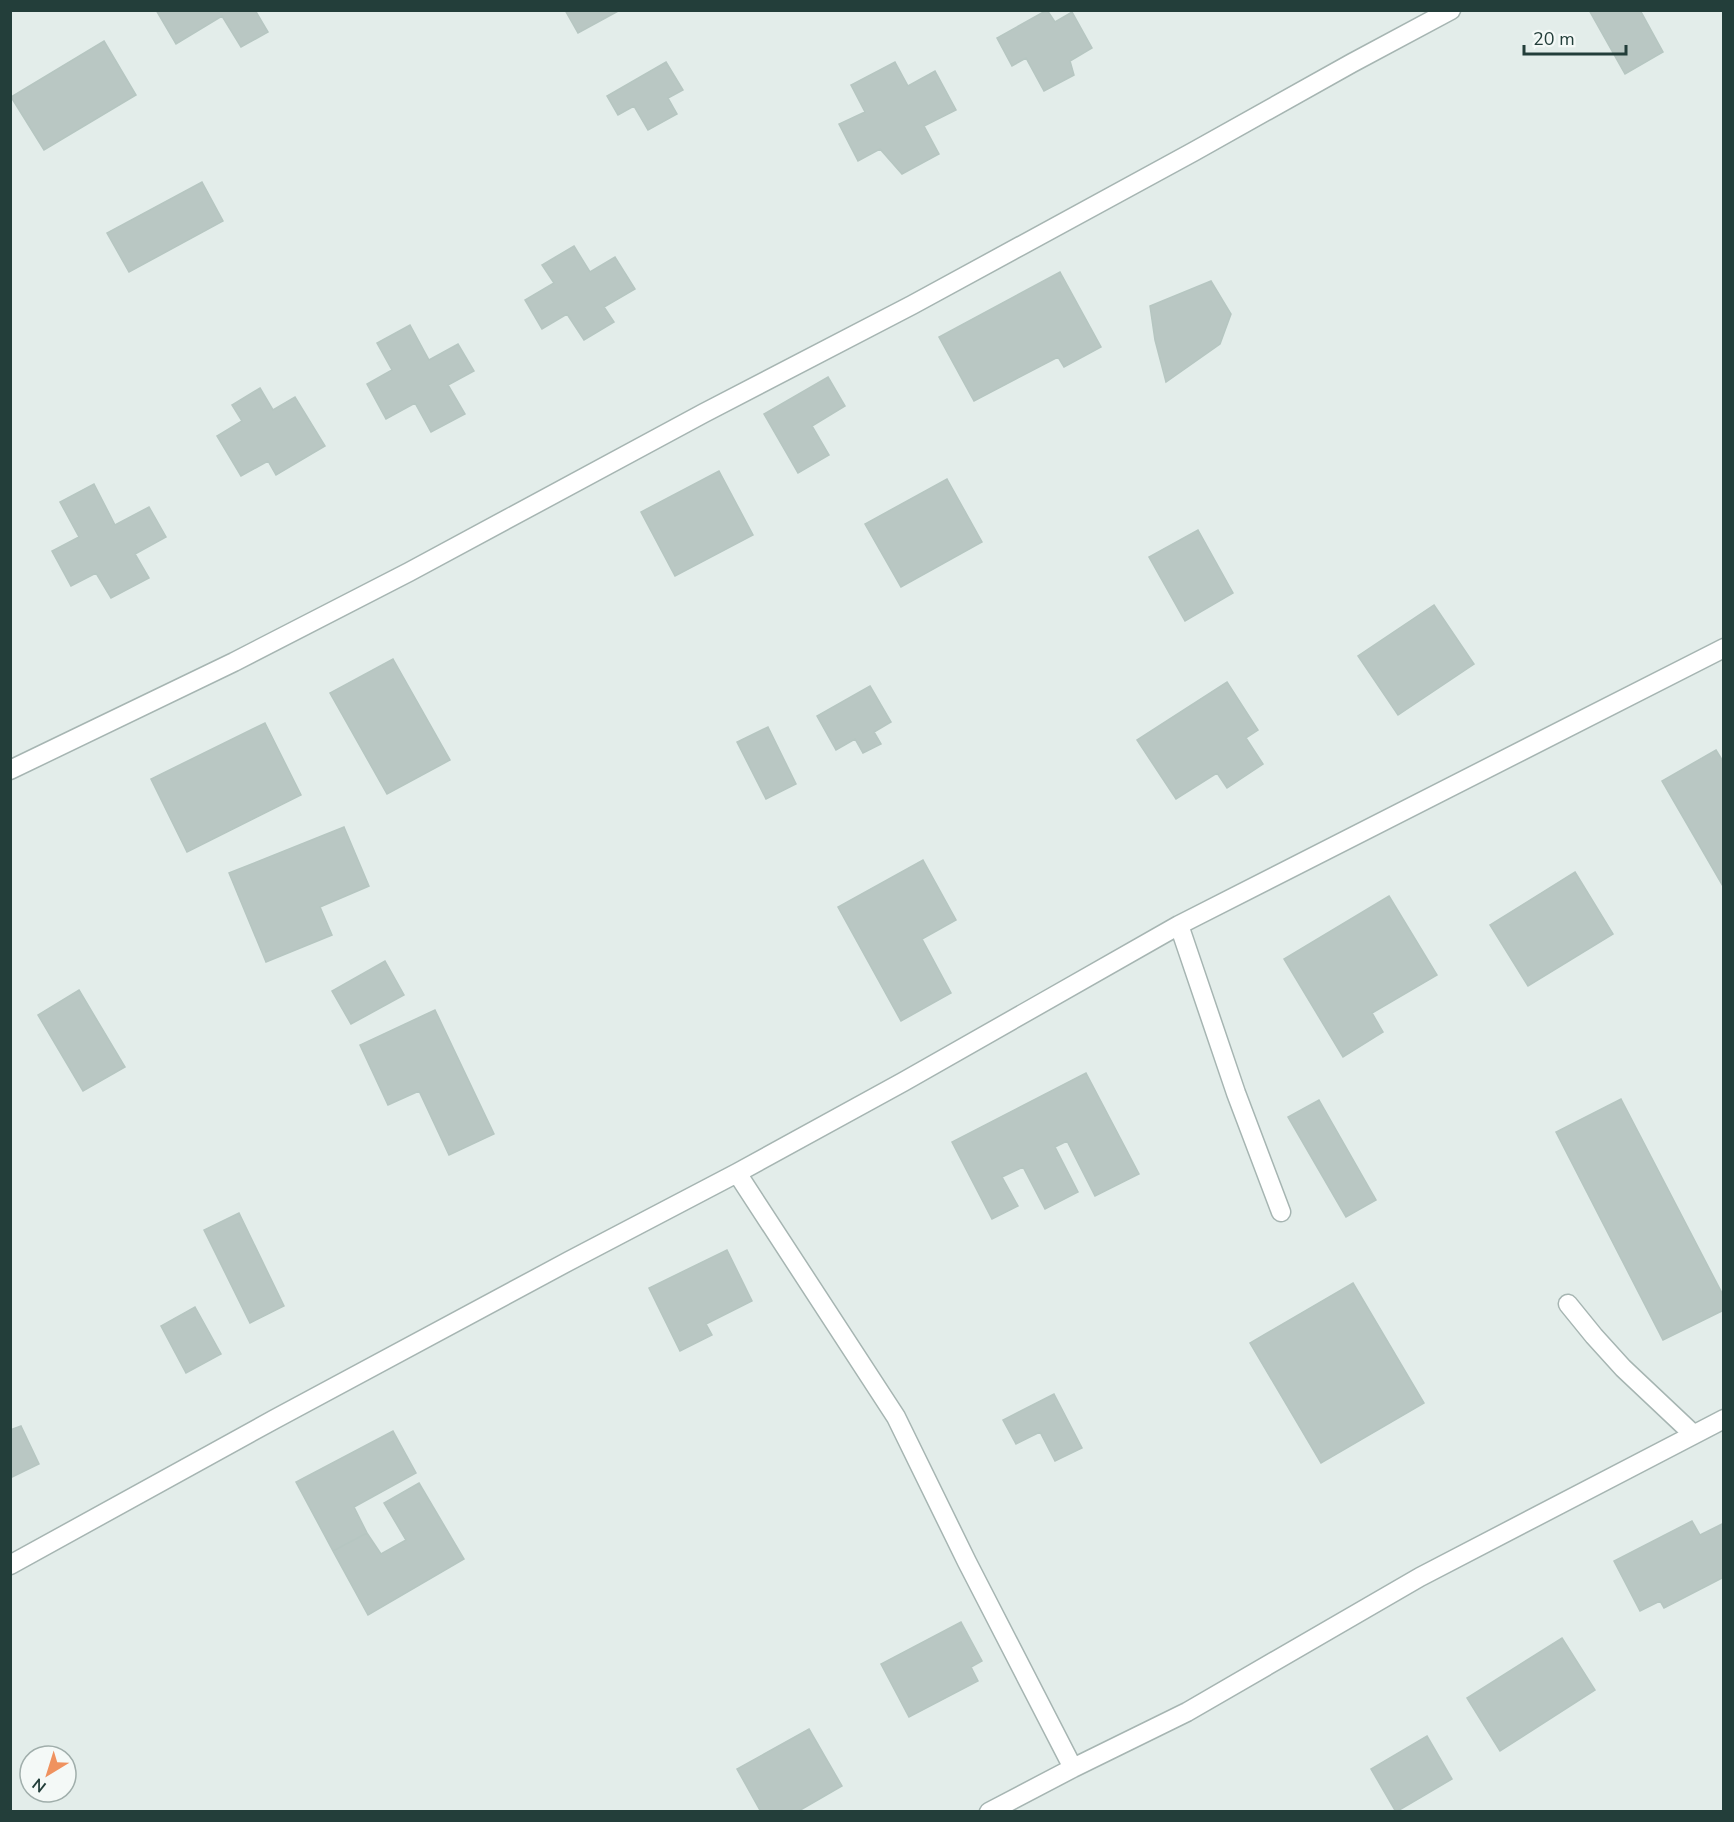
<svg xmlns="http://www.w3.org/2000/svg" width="1734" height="1822" viewBox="0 0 1734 1822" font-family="'Nunito Sans',sans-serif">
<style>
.building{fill:#b9c7c3;stroke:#b6c6c1;stroke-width:1.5}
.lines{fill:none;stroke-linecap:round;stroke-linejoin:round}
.street-casing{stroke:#a6b5b2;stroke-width:21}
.street{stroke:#fff;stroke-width:18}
</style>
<rect width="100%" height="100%" fill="#e3edea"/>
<path class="building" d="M156,10h99l13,22 -27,15 -19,-31 -46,28z
M565,10h55l-42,23z
M1047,10l8,12 17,-10 20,36 -22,13 4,14 -30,16 -18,-33 -14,8 -15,-28z
M1589,10h51l23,42 -38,22z
M104,41l32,54 -92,55 -33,-53z
M666,62l17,28 -15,8 9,16 -29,16 -14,-24 -16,9 -11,-19z
M895,62l13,24 27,-15 21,39 -32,16 15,28 -37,20 -22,-25 -22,12 -19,-37 26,-12 -14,-27z
M202,182l21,39 -94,51 -22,-39z
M574,246l16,26 25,-15 20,32 -31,18 10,15 -30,18 -17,-26 -25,15 -17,-29 29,-17 -12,-18z
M1060,272l41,75 -37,20 -6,-10 -84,44 -35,-64z
M1211,281l20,33 -11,30 -54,38 -11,-42 -5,-34z
M410,325l19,35 29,-16 16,27 -26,14 17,29 -34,18 -16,-29 -29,16 -19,-35 25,-14 -15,-27z
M828,377l17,29 -33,20 17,29 -31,18 -34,-59z
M260,388l13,22 22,-13 30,49 -49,29 -8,-14 -27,15 -24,-40 25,-15 -10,-16z
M719,471l34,64 -78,41 -34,-64z
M947,479l35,63 -81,45 -36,-63z
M94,484l21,41 34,-18 17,30 -31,17 14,24 -38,20 -15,-25 -25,13 -19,-35 27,-14 -19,-35z
M1198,530l35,63 -48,28 -36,-64z
M1434,605l40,59 -76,51 -40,-59z
M393,659l57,101 -63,34 -57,-101z
M1227,682l31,48 -12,8 17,26 -36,24 -10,-15 -41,26 -39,-59z
M870,686l21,36 -17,10 7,12 -18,9 -8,-14 -19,11 -19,-34z
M265,723l36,72 -114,57 -36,-73z
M768,727l28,57 -30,15 -29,-57z
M1716,750l8,13v125l-62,-107z
M344,827l25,59 -49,21 12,28 -66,27 -37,-89z
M923,860l33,60 -34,19 29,54 -50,28 -63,-114z
M1575,872l38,62 -85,52 -38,-61z
M1389,896l48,79 -65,38 11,19 -40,25 -59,-98z
M385,961l19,34 -53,29 -19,-33z
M79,990l46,77 -42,24 -45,-76z
M435,1010l59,124 -45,21 -30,-64 -31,14 -28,-60z
M1086,1073l53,101 -44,22 -28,-55 -12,6 23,45 -33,17 -22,-42 -21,10 16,29 -26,13 -40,-77z
M1621,1099l103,198v13l-61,30 -107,-208z
M1319,1100l57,100 -30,17 -58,-100z
M239,1213l45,93 -34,17 -46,-93z
M727,1250l25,51 -46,23 6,11 -32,16 -31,-63z
M1353,1283l71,120 -103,60 -71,-120z
M195,1307l26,47 -35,19 -25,-47z
M1054,1394l28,54 -27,13 -15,-29 -24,12 -13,-24z
M21,1426l18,38 -29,14v-48z
M393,1431l23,42 -62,34 13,26 -34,18 -37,-69z
M419,1483l45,76 -96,56 -35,-64 34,-18 14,21 25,-14 -22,-37z
M1692,1521l8,14 24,-12v54l-60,31 -4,-7 -20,10 -26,-50z
M961,1622l21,39 -11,6 7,14 -69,36 -28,-53z
M1562,1638l33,52 -95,61 -33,-53z
M809,1729l33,57 -45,26h-36l-24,-43z
M1427,1736l25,43 -56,33 -25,-43z"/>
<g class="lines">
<defs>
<path id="street" d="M10,770l224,-108 175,-90 295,-159 208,-108 281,-153 159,-89 99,-53
M1179,925l57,168 45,119
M737,1173l159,244 71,145 106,206
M1568,1304l26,32 29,32 70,66
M10,1565l265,-146 294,-158 168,-88 166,-91 276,-157 545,-277
M989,1812l84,-44 114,-56 233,-135 304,-158"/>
</defs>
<use href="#street" class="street-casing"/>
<use href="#street" class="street"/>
</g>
<rect width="1734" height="1822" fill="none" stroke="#233e3a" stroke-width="24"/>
<g transform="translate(48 1774) rotate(218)"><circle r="28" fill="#f4f9f7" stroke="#a0aeab" stroke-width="1.5"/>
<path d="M0-4.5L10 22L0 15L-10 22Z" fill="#ef925f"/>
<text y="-9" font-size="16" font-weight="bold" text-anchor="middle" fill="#233e3a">N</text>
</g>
<path d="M1524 45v9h102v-9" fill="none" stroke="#233e3a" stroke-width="3"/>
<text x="1533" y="45" font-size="18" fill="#233e3a" stroke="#f4f9f7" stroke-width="4.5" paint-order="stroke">20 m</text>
</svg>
